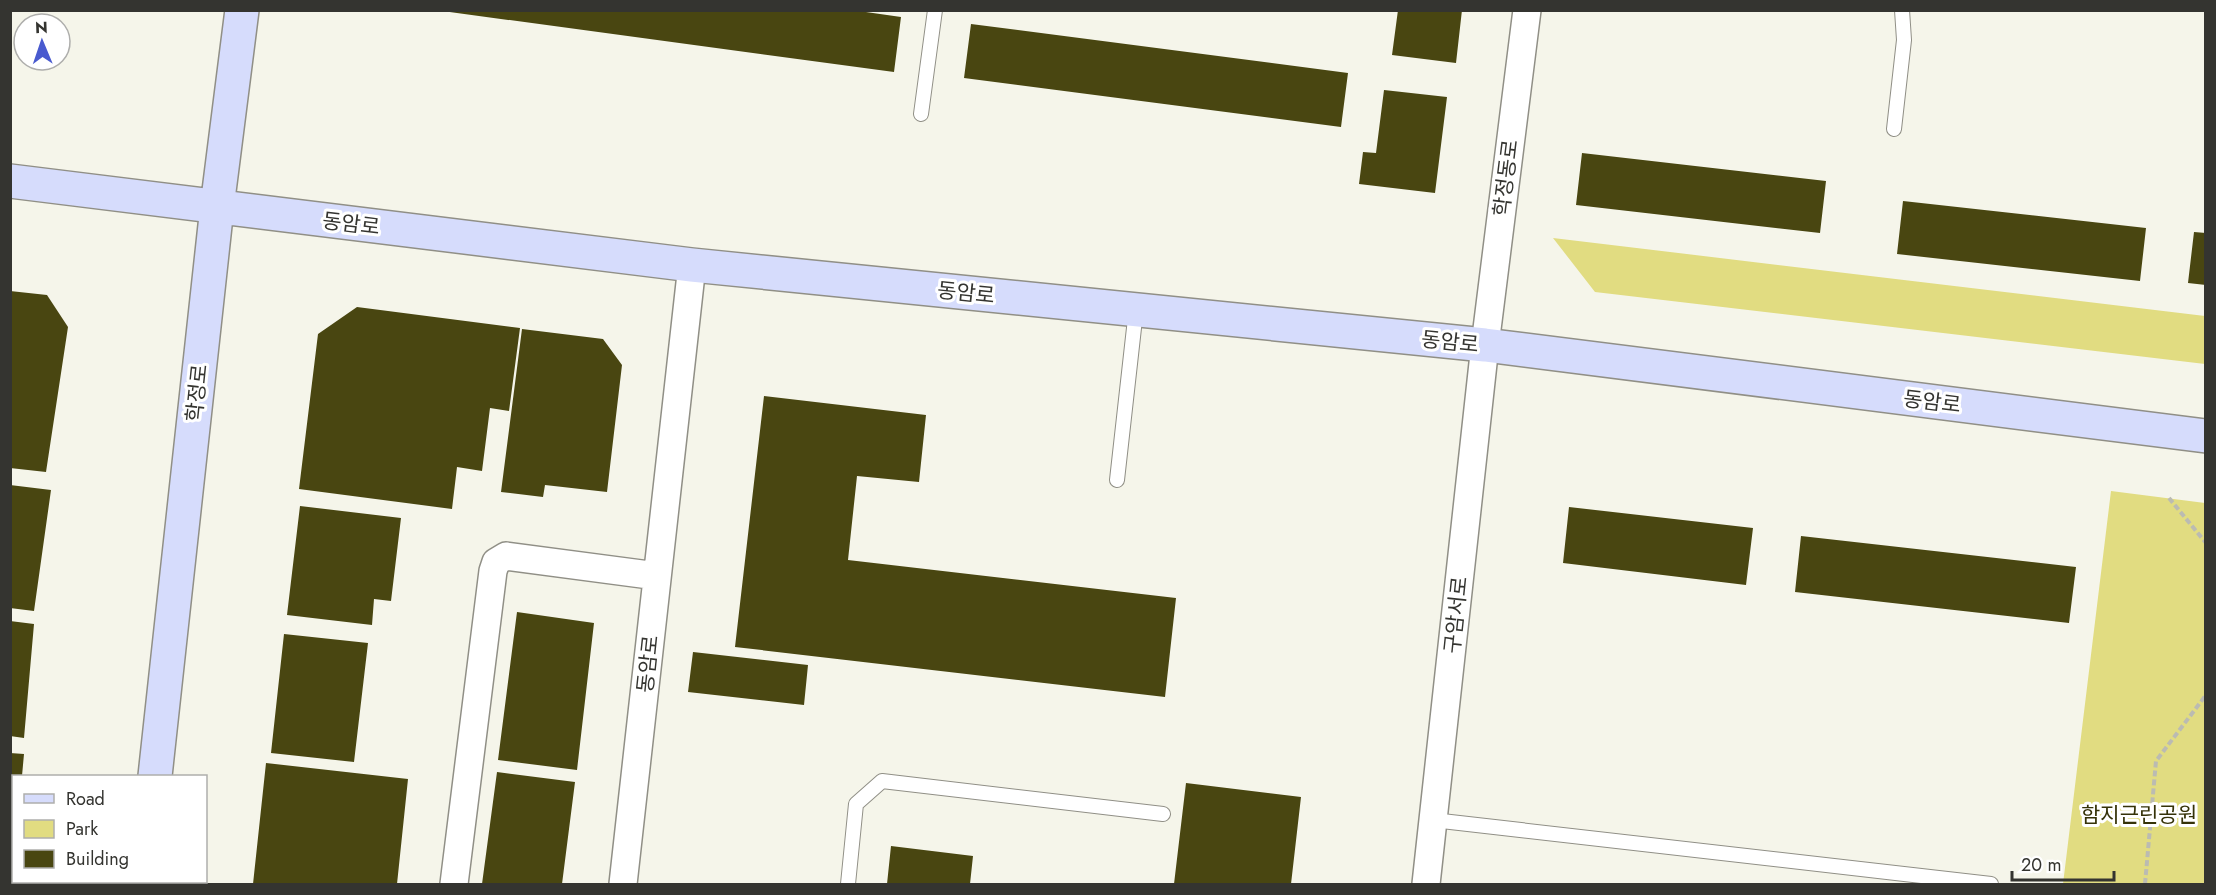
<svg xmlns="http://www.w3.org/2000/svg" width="2216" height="895" viewBox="0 0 2216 895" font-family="Jost,'Noto Sans KR',sans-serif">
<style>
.green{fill:#e1dc81}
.building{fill:#494611}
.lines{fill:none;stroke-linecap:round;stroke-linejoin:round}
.service-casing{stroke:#908f86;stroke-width:16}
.minor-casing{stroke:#908f86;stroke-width:30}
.secondary-casing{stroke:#908f86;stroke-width:36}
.path{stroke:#bbbbb2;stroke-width:4;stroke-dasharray:6 3;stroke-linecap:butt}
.service{stroke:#fff;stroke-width:14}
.minor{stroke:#fff;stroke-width:27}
.secondary{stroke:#d6dcfc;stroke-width:33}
.labels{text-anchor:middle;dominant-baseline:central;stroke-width:6;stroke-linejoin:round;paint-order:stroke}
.street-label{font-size:21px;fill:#343430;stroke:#fff}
.park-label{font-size:21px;fill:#353208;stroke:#fff}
</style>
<rect width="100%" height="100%" fill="#f5f5ea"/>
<path class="green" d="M1553,238l652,78v48l-610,-72z
M2111,491l94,12v381h-142z"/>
<path class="building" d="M435,10h417l49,7 -7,55z
M1398,10h64l-6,53 -64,-8z
M971,24l377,49 -7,54 -377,-49z
M1384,90l63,7 -12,96 -76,-9 4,-32 13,1z
M1582,153l244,28 -6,52 -244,-28z
M1903,201l243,27 -6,53 -243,-27z
M2194,232l12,1v52l-18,-2z
M10,291l37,4 21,32 -22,145 -36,-4z
M357,307l163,21 -11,83 -19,-3 -8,63 -25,-4 -5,42 -153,-20 19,-155z
M522,329l81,10 19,26 -15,127 -62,-7 -2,12 -42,-5z
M764,396l162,19 -7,67 -62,-6 -9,84 328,38 -11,99 -430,-50z
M10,485l41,5 -17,121 -24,-3z
M300,506l101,12 -10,83 -17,-2 -2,26 -85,-10z
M1569,507l184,21 -7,57 -183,-22z
M1801,536l275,31 -7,56 -274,-31z
M517,612l77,11 -17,147 -79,-10z
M10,621l24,3 -10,114 -14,-2z
M284,634l84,9 -14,119 -83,-9z
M693,652l115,13 -4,40 -116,-13z
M10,753l14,1 -2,22h-8l-2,88z
M266,763l142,16 -11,105h-144z
M497,772l78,10 -13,102h-80z
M1186,783l115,14 -10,87h-117z
M891,846l82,10 -3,28h-83z"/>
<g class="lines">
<defs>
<path id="service" d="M921,114l14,-104
M1894,129l10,-89 -2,-30
M1117,480l19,-170
M1433,820l558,64
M848,884l8,-80 26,-23 281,33"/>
<path id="minor" d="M454,884l39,-313 3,-9 10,-6 151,20
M623,884l69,-619
M1426,884l59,-539 42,-335"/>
<path id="secondary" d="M10,181l682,84 793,80 721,91
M155,776l62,-569 25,-197
M143,884l1,-2"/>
</defs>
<use href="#service" class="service-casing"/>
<use href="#minor" class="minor-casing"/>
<use href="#secondary" class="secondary-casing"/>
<path class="path" d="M2169,498l37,45
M50,884v-2
M181,884l1,-2
M2145,884l11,-123 50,-66"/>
<use href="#service" class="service"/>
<use href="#minor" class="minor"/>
<use href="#secondary" class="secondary"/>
</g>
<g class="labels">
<g class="street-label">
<text transform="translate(1506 178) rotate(-83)">학정동로</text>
<text transform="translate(351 224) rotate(7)">동암로</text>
<text transform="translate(966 293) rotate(6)">동암로</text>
<text transform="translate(1450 342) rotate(6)">동암로</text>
<text transform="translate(197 393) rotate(-84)">학정로</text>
<text transform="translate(1932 402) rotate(7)">동암로</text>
<text transform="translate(1456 615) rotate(-84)">구암서로</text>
<text transform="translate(648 664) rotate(-84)">동암로</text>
</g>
<g class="park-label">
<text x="2139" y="815">함지근린공원</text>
</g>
</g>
<rect width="2216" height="895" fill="none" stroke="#343430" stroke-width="24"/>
<rect x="12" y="775" width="195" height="108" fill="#ffffff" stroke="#aeaeac" stroke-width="1.5"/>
<rect x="24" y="794" width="30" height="9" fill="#d6dcfc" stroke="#aeaeac" stroke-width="1.5"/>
<text x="66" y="805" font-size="18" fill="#343430">Road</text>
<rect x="24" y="820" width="30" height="18" fill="#e1dc81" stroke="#aeaeac" stroke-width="1.5"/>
<text x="66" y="835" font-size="18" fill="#343430">Park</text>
<rect x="24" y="850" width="30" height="18" fill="#494611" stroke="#aeaeac" stroke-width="1.5"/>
<text x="66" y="865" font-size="18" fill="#343430">Building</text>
<g transform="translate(42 42) rotate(358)"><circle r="28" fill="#ffffff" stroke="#aeaeac" stroke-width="1.5"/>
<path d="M0-4.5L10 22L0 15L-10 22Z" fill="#495acf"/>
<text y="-9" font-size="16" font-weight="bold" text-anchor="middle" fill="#343430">N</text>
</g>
<path d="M2012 871v9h102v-9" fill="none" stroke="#343430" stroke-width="3"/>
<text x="2021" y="871" font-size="18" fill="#343430" stroke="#ffffff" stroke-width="4.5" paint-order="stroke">20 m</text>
</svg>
